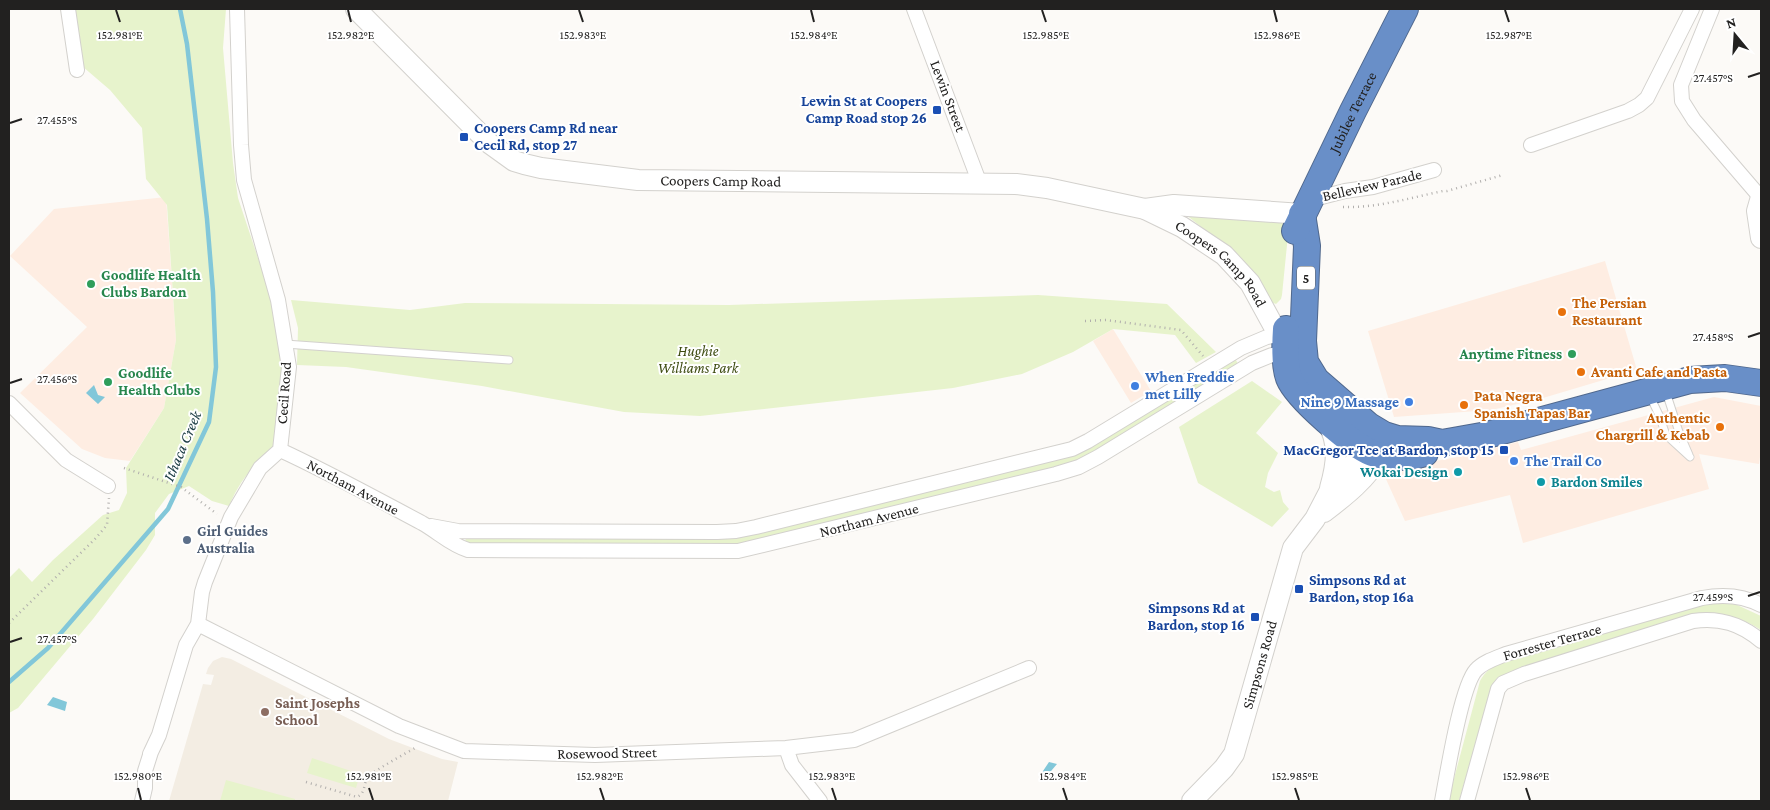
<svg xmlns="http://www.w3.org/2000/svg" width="1770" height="810" viewBox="0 0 1770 810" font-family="'Crimson Pro',serif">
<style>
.commercial{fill:#feede2}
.built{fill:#f3ede3}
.green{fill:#e7f3cc}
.water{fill:#82c7d9}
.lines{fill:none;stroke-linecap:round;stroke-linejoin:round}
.stream{stroke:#82c7d9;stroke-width:4.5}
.lane-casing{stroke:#d3d1cd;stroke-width:9}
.street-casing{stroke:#d3d1cd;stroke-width:16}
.secondary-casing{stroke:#d3d1cd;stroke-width:22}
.highway-casing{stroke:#50688d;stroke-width:28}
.path{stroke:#b0aeac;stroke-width:2.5;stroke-dasharray:1 4;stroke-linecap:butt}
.lane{stroke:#fff;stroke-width:7}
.street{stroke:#fff;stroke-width:14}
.secondary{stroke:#fff;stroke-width:20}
.highway{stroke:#698fc8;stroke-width:26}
.ticks{fill:none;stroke:#222120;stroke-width:2}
.transit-dot{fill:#1a4fb4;stroke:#fff;stroke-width:2}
.leisure-dot{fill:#2e9e5b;stroke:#fff;stroke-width:2}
.food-dot{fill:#e8710a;stroke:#fff;stroke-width:2}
.shop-dot{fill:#3f7fe0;stroke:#fff;stroke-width:2}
.culture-dot{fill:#0f9aa8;stroke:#fff;stroke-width:2}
.service-dot{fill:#5c6f8a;stroke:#fff;stroke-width:2}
.education-dot{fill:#8d6e63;stroke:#fff;stroke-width:2}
.labels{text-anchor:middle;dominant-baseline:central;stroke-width:4;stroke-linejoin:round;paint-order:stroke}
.shield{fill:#fff;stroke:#646463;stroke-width:1}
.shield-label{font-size:14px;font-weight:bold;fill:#222120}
.street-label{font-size:15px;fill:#222120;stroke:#fff}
.transit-label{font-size:15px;font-weight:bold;fill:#164399;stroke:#fff;text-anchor:end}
.leisure-label{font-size:15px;font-weight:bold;fill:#27864d;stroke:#fff;text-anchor:start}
.food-label{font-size:15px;font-weight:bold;fill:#c56008;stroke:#fff;text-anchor:start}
.park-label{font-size:15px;font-style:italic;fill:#3e4c11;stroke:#fff}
.shop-label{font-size:15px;font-weight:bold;fill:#366cbe;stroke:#fff;text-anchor:start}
.culture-label{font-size:15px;font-weight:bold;fill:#0d838f;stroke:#fff;text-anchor:end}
.service-label{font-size:15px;font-weight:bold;fill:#4e5e75;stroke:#fff;text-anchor:start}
.education-label{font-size:15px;font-weight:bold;fill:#785e54;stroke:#fff;text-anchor:start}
.water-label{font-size:16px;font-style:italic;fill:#1a3b43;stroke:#fff}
.ticks-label{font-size:12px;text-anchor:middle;fill:#222120;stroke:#fff;stroke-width:4;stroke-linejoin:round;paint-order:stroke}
</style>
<rect width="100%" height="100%" fill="#fcfaf7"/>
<path class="commercial" d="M166,197l10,143 -12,68 -34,53 -25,-3 -23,-9 -62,-56 67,-66 -77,-71 44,-47z
M1605,261l32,109 -94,28 -52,12 -97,7 -26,-86z
M1113,329l38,62 -20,12 -38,-62z
M1714,397l47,9v44l-2,14 -60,-10 10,35 -186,54 -13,-48 -105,26 -20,-44 45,-15 33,-6 55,-14 3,8z"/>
<path class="built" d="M222,657l9,2 158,80 53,20 16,3 -10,39h-279l34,-117 8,1 3,-10 -8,-1 2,-6 5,-7z"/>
<path class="green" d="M74,9h152l-3,39 10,115 5,35 34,102 10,65 -6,81c-23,20 -35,32 -47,60l-17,-5 -23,-15 -20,8 -14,19v22l-9,15 -53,69 -75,89 -9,5v-135l10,-10 13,14 21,-22 50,-45 16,-5 8,-17 -1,-25 38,-60 12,-68 -9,-135 -21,-26 -4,-51 -32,-38 -28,-24z
M1185,214l97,7 4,4 2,10 -6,60 -1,4 -5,5 -5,-2 -41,-52z
M1038,295l129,9 49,48 -20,11 -21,-28 -62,-6 -40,23 -51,22 -69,14 -253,28 -76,-4 -142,-26 -136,-19 -49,-2 1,-37 -7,-28 119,10 55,-7 264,2z
M1233,359l3,1 2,4 -152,94 -32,11 -317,76h-268l-4,-3 1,-4h262l324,-77z
M1252,381l30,21 -26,31 22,20 -10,20 -3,14 9,5 6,-2 3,12 6,7 -17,18 -74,-44 -19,-56z
M1723,602l12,2 26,12v14c-23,-14 -34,-16 -61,-13l-181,51 -22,10 -5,7 -33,116h-11l32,-120c5,-9 10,-13 19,-18l199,-58z
M312,758l48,16 -4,14 -49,-15z
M226,780l69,19v2h-75z"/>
<path class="water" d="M94,385l4,10 7,2 -7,7 -12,-11z
M53,697l14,5 -2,9 -18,-6z
M1049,762l8,2 -11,13 -5,-3z"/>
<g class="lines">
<path class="stream" d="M9,682l39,-34 120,-139 41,-87 7,-55 -3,-75 -6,-73 -20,-175 -7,-35"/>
<defs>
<path id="lane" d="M285,344l224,16
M1666,392l13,40 10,23
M1650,396l9,19 7,20 24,22"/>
<path id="street" d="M68,9l9,61
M914,9l66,175
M1712,9l-31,76 1,16 12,19 67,78
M1531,145l97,-34 11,-6 8,-7 45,-89
M1310,200l35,-9 28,-4 61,-17
M9,403l57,57 42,26
M280,450c48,22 95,48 142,73 16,9 29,22 46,27l270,1 318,-77 23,-7 19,-10 154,-94 20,-8 14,-3
M431,526l27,5 259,1 19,-1 20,-4 316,-78 16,-8 153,-93 26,-11 19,-3
M198,624l201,102 65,25 131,4 191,-7 68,-8 175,-72
M786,748l6,17 28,36
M151,752l8,-17 27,-90 12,-21 4,-32 3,-10 26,-65 29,-49 20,-18 9,-83 -11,-67 -34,-120 -3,-35 -4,-136
M142,801l3,-13v-17l6,-19 -1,2
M1442,801c5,-26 19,-115 34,-131 7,-8 20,-12 30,-16l196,-56c21,-4 40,-3 59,7
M1467,801l31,-112 5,-6 21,-9 169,-53c27,-4 48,3 68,20"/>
<g id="secondary">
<path id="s1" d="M356,9l133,134 25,18 10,3 17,4 97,12 378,4 31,4 98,21 37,18 42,28 26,28 23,42 5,3 8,1"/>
<path d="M1761,197l-4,14 4,27"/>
<path d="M1145,209l29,-4 128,9"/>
<path d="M1326,420c14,22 11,44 4,68"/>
<path d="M1324,512c21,-16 44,-34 56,-57"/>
<path id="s2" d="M1192,801l32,-33 10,-14 59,-206 22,-29 14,-27 22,-26 17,-15"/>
</g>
<g id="highway">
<path d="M1302,214l5,32 -4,95 2,21 11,18 53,46 15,9 13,4 31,1 14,3 45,-8 203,-55 35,-2 36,5"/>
<path id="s3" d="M1295,231l58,-120 52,-102"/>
<path d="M1286,329c-1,15 -2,35 3,49 8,20 63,67 83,75 16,6 36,5 53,0"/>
</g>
</defs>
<use href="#lane" class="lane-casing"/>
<use href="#street" class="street-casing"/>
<use href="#secondary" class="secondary-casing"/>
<use href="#highway" class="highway-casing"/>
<path class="path" d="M1343,207c35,1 66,-9 100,-16h4l56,-16
M1085,321l21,-1 75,10 22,26
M124,468l57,19 36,27
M9,623l86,-84 12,-14 2,-27
M306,782l51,15c9,-4 6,-13 11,-20 2,-4 40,-25 47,-29"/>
<use href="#lane" class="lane"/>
<use href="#street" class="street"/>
<use href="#secondary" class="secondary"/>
<use href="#highway" class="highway"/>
</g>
<path class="ticks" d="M116,10l4,12M348,10l3,12M579,10l4,12M811,10l3,12M1042,10l4,12M1274,10l3,12M1505,10l4,12M1748,77l12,-4M10,123l12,-4M1748,337l12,-4M10,383l12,-4M1748,596l12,-4M10,642l12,-4M138,788l3,12M369,788l4,12M600,788l4,12M832,788l4,12M1063,788l4,12M1295,788l4,12M1526,788l4,12"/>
<g class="transit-dot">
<rect x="932" y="105" width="10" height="10" rx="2.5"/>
<rect x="459" y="132" width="10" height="10" rx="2.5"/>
<rect x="1499" y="445" width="10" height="10" rx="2.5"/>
<rect x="1294" y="584" width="10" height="10" rx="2.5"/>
<rect x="1250" y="612" width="10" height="10" rx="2.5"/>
</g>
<g class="leisure-dot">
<circle cx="91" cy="284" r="5"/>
<circle cx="1572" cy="354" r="5"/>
<circle cx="108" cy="382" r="5"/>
</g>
<g class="food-dot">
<circle cx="1562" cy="312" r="5"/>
<circle cx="1581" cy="372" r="5"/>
<circle cx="1464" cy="405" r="5"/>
<circle cx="1720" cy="427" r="5"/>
</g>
<g class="shop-dot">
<circle cx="1135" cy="386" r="5"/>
<circle cx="1409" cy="402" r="5"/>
<circle cx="1514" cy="461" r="5"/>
</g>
<g class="culture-dot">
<circle cx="1458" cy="472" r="5"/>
<circle cx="1541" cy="482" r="5"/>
</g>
<circle class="service-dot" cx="187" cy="540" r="5"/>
<circle class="education-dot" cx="265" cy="712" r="5"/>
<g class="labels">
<rect class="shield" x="1297" y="266.5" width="18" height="23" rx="4"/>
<g class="shield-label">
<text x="1306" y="278">5</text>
</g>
<g class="street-label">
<text transform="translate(948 96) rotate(69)">Lewin Street</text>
<text stroke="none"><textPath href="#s3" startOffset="132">Jubilee Terrace</textPath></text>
<text stroke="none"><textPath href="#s1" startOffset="428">Coopers Camp Road</textPath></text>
<text transform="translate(1372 185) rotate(-13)">Belleview Parade</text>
<text stroke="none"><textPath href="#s1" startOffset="950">Coopers Camp Road</textPath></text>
<text transform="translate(284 393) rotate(-86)">Cecil Road</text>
<text transform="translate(353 487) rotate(28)">Northam Avenue</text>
<text transform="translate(869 520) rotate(-14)">Northam Avenue</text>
<text transform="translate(1552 642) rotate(-16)">Forrester Terrace</text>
<text stroke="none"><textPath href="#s2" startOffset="156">Simpsons Road</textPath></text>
<text transform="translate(607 753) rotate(-1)">Rosewood Street</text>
</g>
<g class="transit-label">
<text x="927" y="101">Lewin St at Coopers<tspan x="927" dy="17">Camp Road stop 26</tspan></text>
<text x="474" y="128" text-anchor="start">Coopers Camp Rd near<tspan x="474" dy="17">Cecil Rd, stop 27</tspan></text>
<text x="1494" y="450">MacGregor Tce at Bardon, stop 15</text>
<text x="1309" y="580" text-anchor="start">Simpsons Rd at<tspan x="1309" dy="17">Bardon, stop 16a</tspan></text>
<text x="1245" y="608">Simpsons Rd at<tspan x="1245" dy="17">Bardon, stop 16</tspan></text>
</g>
<g class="leisure-label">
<text x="101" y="275">Goodlife Health<tspan x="101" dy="17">Clubs Bardon</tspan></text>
<text x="1562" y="354" text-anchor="end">Anytime Fitness</text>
<text x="118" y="373">Goodlife<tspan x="118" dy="17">Health Clubs</tspan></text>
</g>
<g class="food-label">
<text x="1572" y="303">The Persian<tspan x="1572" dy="17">Restaurant</tspan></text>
<text x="1591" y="372">Avanti Cafe and Pasta</text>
<text x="1474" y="396">Pata Negra<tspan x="1474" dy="17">Spanish Tapas Bar</tspan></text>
<text x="1710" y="418" text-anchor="end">Authentic<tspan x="1710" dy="17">Chargrill &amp; Kebab</tspan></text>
</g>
<g class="park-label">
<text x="698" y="351">Hughie<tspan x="698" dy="17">Williams Park</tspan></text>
</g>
<g class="shop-label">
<text x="1145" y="377">When Freddie<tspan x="1145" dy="17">met Lilly</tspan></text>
<text x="1399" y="402" text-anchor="end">Nine 9 Massage</text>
<text x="1524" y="461">The Trail Co</text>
</g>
<g class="culture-label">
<text x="1448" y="472">Wokai Design</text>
<text x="1551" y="482" text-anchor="start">Bardon Smiles</text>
</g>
<g class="service-label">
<text x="197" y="531">Girl Guides<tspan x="197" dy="17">Australia</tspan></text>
</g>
<g class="education-label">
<text x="275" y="703">Saint Josephs<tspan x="275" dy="17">School</tspan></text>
</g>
<g class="water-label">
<text transform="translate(182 446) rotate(-67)">Ithaca Creek</text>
</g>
</g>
<g class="ticks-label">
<text x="120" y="39">152.981°E</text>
<text x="351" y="39">152.982°E</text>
<text x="583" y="39">152.983°E</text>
<text x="814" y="39">152.984°E</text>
<text x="1046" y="39">152.985°E</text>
<text x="1277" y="39">152.986°E</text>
<text x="1509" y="39">152.987°E</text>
<text x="1713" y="82">27.457°S</text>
<text x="57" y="124">27.455°S</text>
<text x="1713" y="341">27.458°S</text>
<text x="57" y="383">27.456°S</text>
<text x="1713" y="601">27.459°S</text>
<text x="57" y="643">27.457°S</text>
<text x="138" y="780">152.980°E</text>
<text x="369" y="780">152.981°E</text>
<text x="600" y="780">152.982°E</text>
<text x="832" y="780">152.983°E</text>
<text x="1063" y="780">152.984°E</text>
<text x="1295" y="780">152.985°E</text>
<text x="1526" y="780">152.986°E</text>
</g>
<rect width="1770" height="810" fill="none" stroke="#222120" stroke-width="20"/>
<g transform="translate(1735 35) rotate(342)" stroke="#ffffff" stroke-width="4" paint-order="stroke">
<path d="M0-4L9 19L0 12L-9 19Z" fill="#222120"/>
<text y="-8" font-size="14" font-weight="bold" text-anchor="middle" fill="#222120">N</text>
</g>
</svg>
